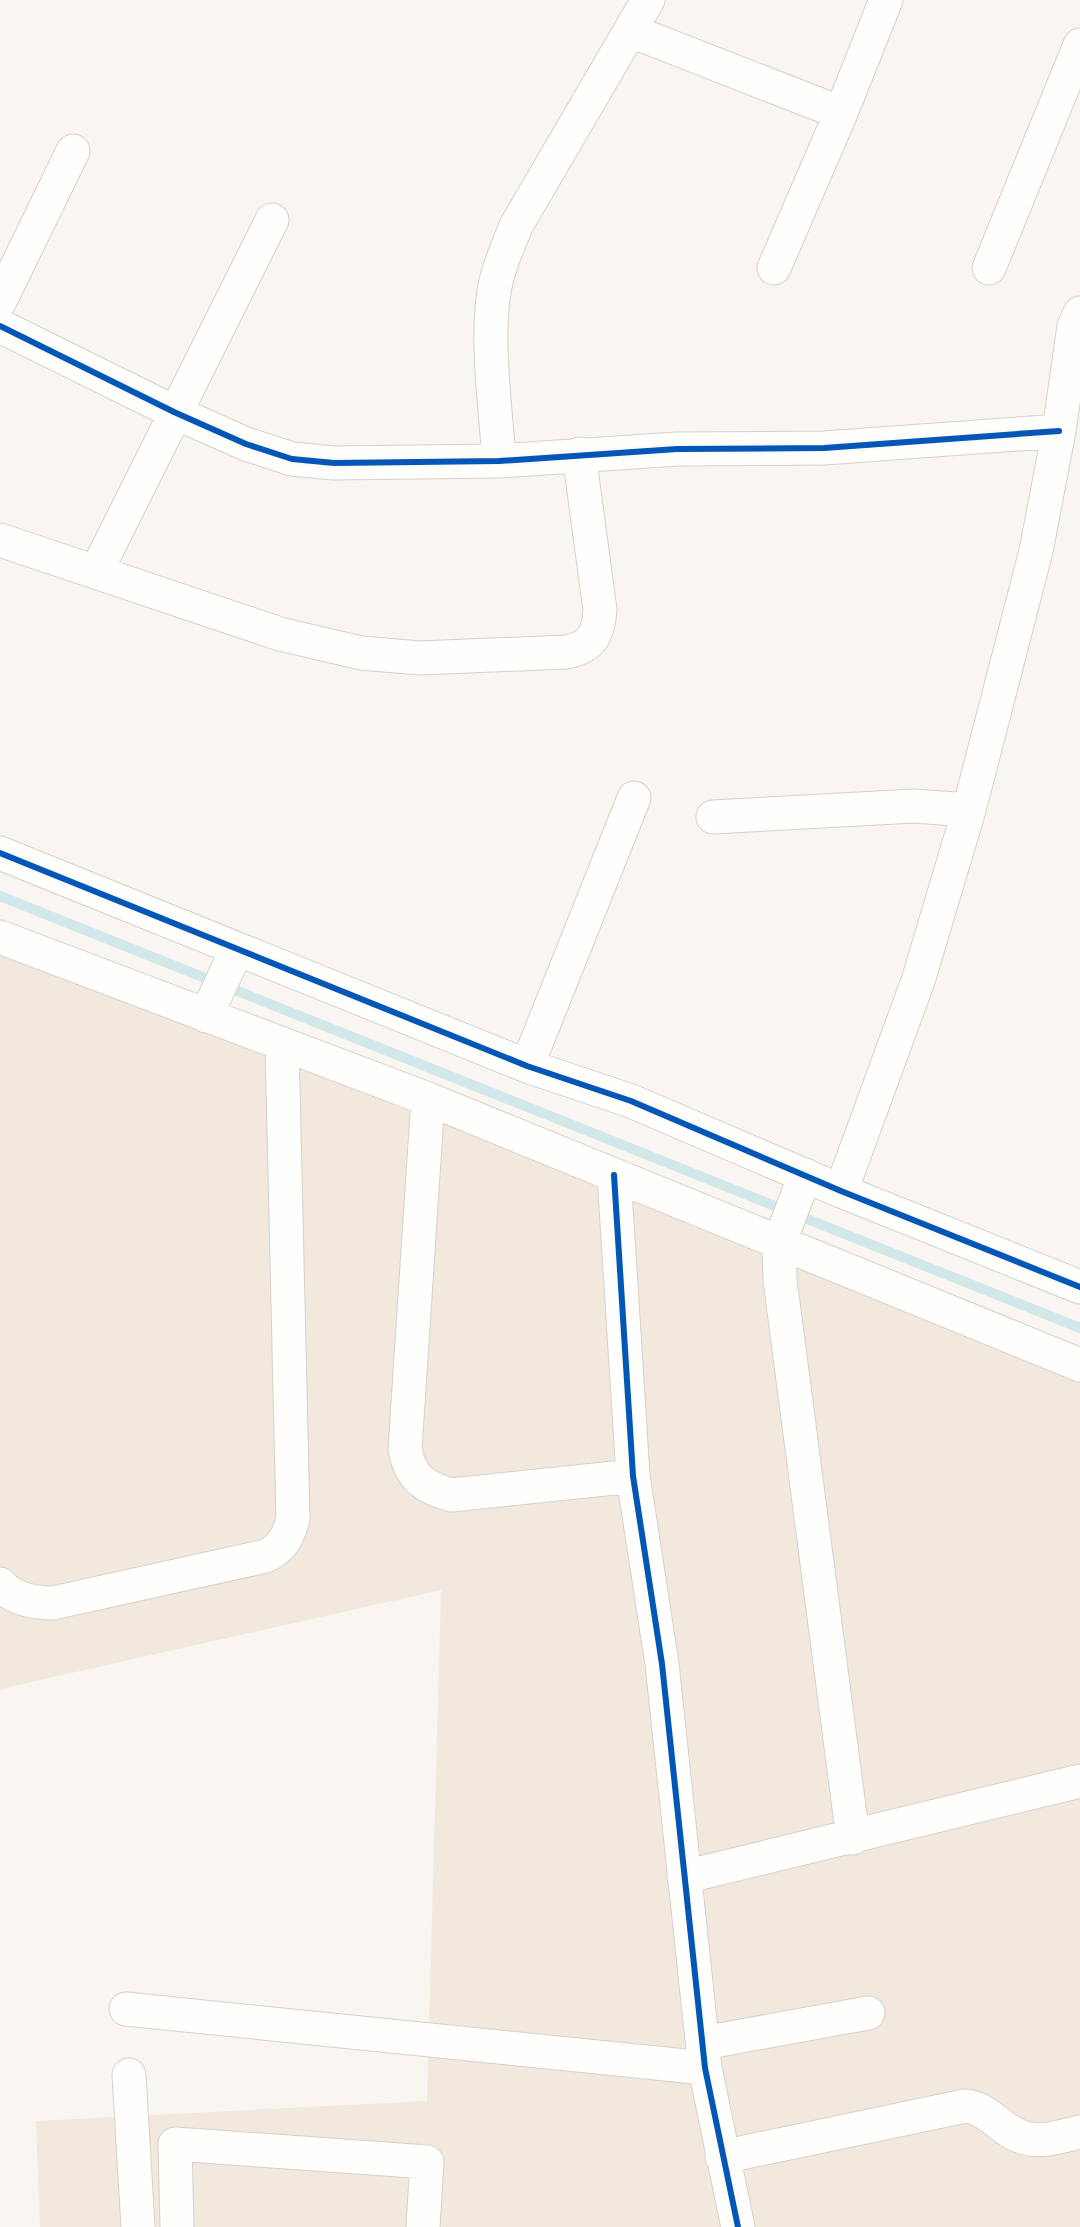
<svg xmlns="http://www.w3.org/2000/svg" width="1080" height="2227" viewBox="0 0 1080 2227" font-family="Mulish,sans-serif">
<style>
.residential{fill:#f2e8de}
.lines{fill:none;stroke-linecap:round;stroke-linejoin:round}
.stream{stroke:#d0e8ea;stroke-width:10}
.street-casing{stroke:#d7d1cb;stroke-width:35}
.street{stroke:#fefefd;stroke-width:33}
.cycleway-casing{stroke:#fffaf3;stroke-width:10}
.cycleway{stroke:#0057b8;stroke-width:6}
</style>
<rect width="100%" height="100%" fill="#f9f5f0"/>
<path class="residential" d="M0,946l1080,427v854h-1040l-4,-106 391,-20 14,-511 -441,99z"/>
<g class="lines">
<path class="stream" d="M0,896l1080,432"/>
<defs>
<path id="street" d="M631,31l210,82 45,-113
M774,268l67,-155
M989,268l91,-223
M0,301l73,-150
M0,326l174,86 72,32 46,15 42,4 165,-2 178,-12 147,-1 235,-17
M499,461c-3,-51 -14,-125 -4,-175 4,-21 13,-40 21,-60l132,-226
M0,540l280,94 81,19 59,5 147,-6c25,-6 31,-16 33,-42l-21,-156
M96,572l176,-352
M713,817l201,-11 55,4
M0,853l527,213 104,35 210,90 239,96
M0,937l428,162 652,266
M206,1016l31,-67
M527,1066l107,-268
M428,1099l-23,350c5,29 20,39 47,46l181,-19
M614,1175l19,301 29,188 43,404 33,159
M805,1175l-26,69 1,36 73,558
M841,1191l77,-210 51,-171 67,-259 23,-120 15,-105 6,-13
M0,1584c13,16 34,19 53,19l213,-47c17,-9 22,-19 27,-37l-11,-475
M684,1877l396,-96
M126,2009l579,59
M703,2043l165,-30
M129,2075l9,152
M722,2157l243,-51c25,2 36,26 60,32 18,5 37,-2 55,-6
M177,2227l-2,-83 252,18 -4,65"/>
</defs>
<use href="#street" class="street-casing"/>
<use href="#street" class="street"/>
<defs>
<path id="cycleway" d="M0,326l174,86 72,32 46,15 42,4 165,-2 178,-12 147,-1 235,-17
M0,853l527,213 104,35 210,90 239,96
M614,1175l19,301 29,188 43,404 33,159"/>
</defs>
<use href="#cycleway" class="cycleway-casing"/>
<use href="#cycleway" class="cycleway"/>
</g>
</svg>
